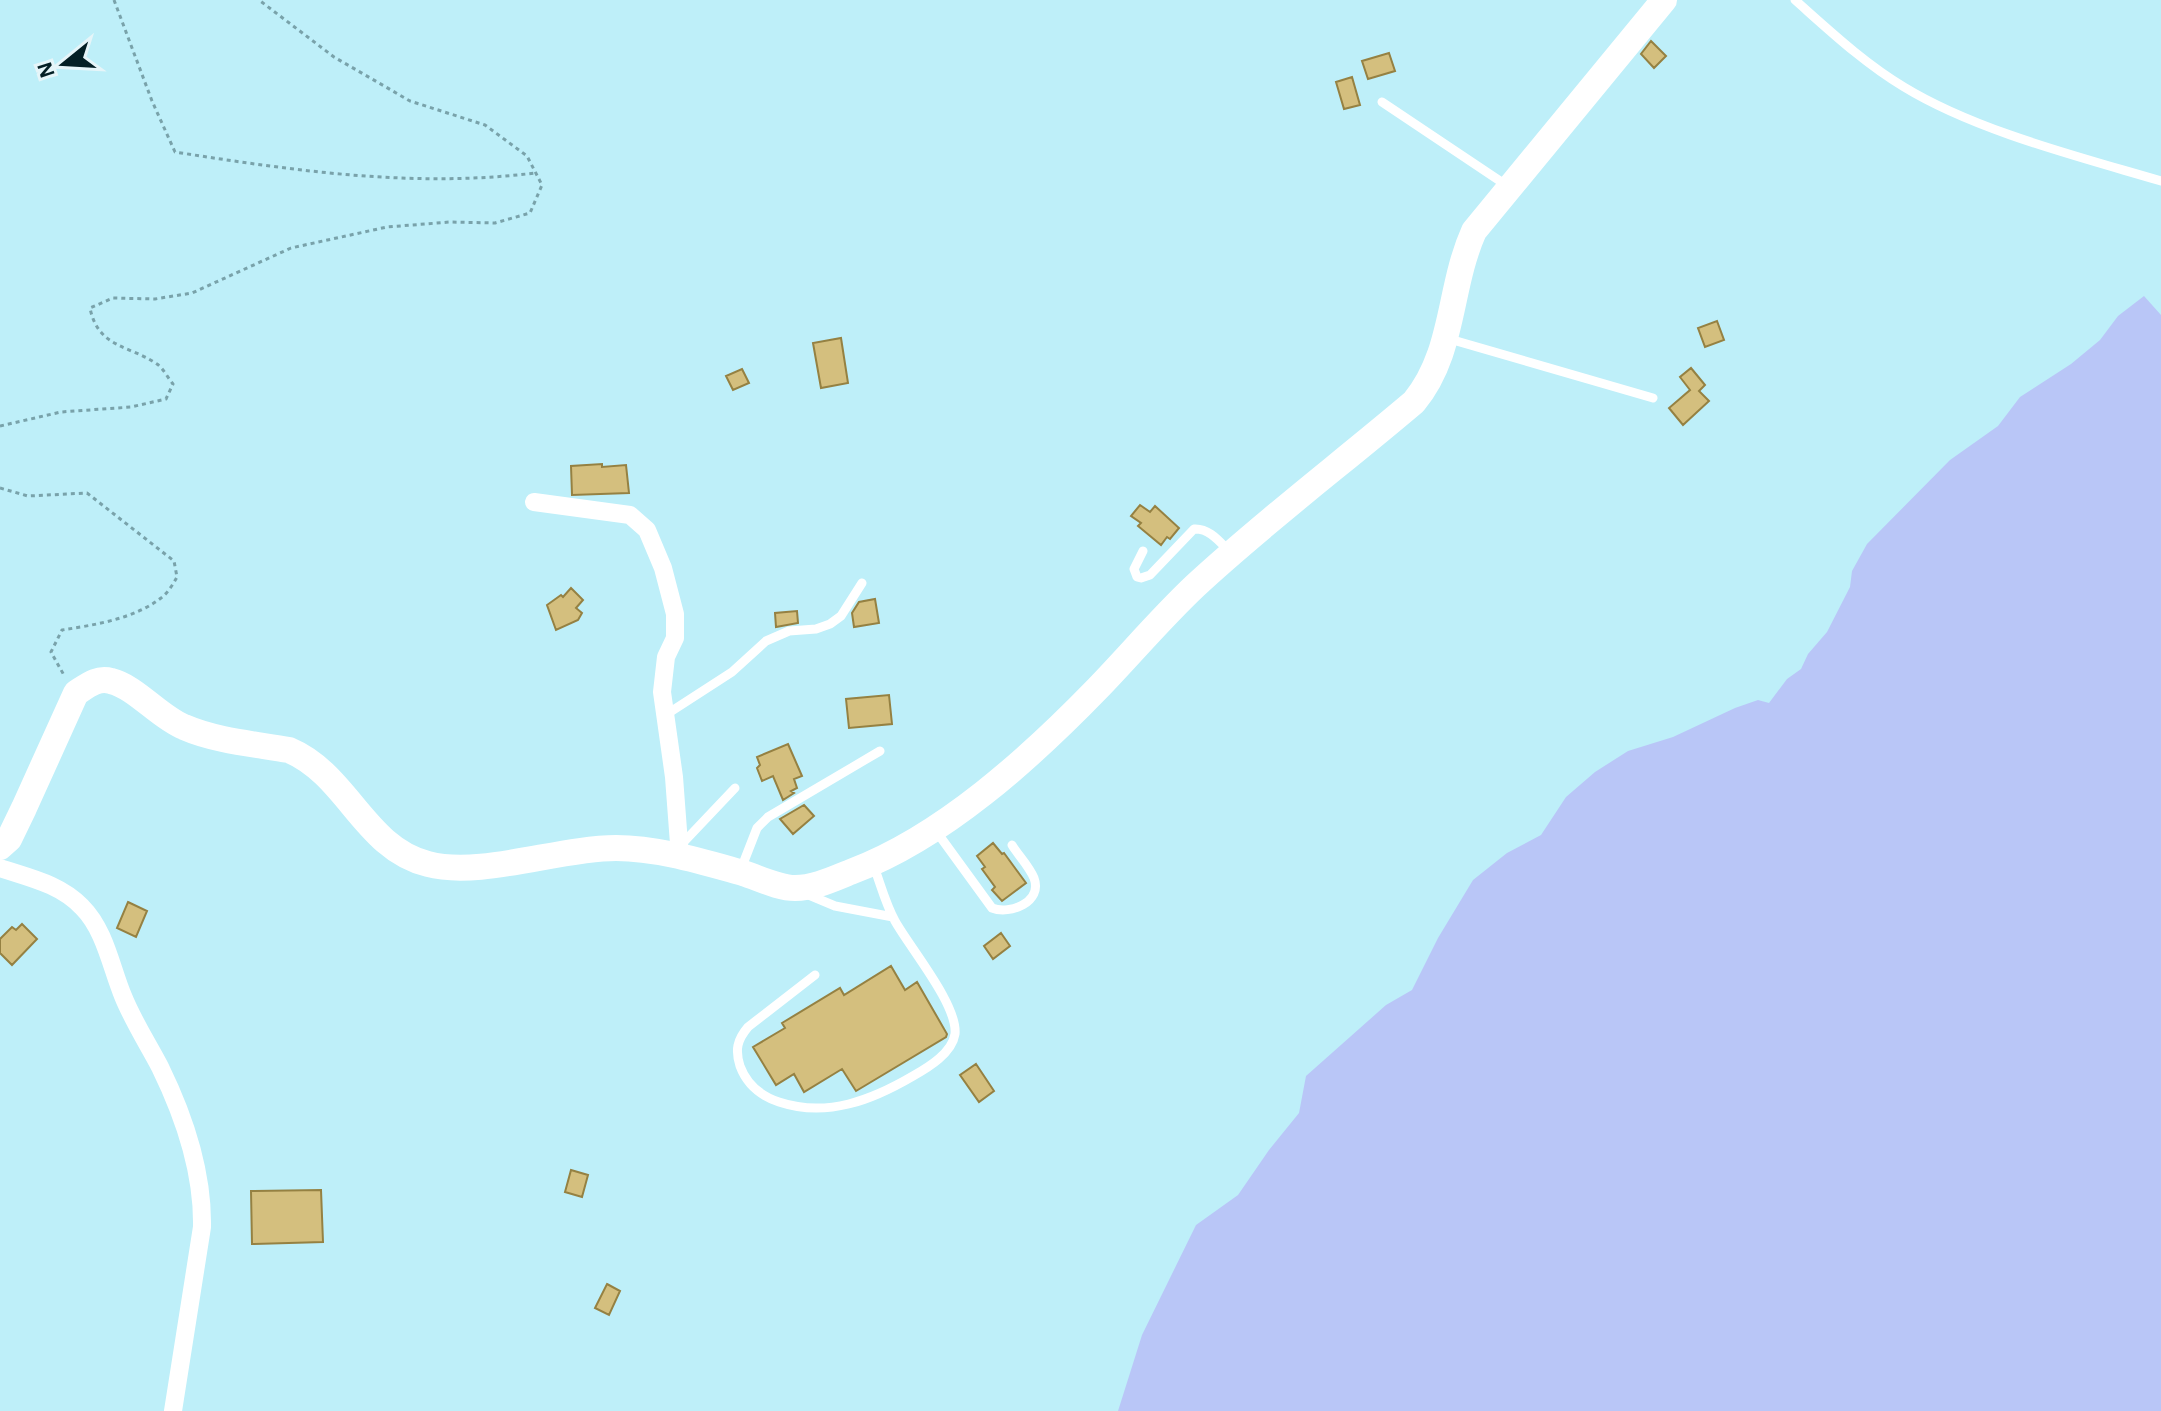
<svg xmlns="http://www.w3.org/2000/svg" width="2161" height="1411" viewBox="0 0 2161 1411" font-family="'Alegreya Sans',sans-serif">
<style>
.water{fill:#b9c6f7}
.building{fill:#d4bf7e;stroke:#958142;stroke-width:2}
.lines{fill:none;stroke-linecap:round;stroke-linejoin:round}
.path{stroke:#79a2aa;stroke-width:3;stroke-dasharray:4 4;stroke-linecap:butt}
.lane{stroke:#fff;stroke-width:9}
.street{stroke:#fff;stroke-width:18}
.secondary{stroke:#fff;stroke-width:26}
</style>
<rect width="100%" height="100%" fill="#beeff9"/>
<path class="water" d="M2144,296l17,19v1096h-1043l24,-76 54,-110 42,-30 31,-45 30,-37 7,-37 80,-71 26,-15 26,-52 35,-58 34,-27 34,-18 25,-38 29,-25 33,-21 45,-14 62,-29 23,-8 11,3 18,-24 14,-10 7,-15 19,-22 23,-45 2,-16 15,-27 83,-84 48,-34 22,-29 51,-33 29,-24 18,-24z"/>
<path class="building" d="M1651,41l15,15 -12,12 -13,-14z
M1389,53l6,18 -27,8 -6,-18z
M1352,77l8,28 -16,4 -8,-27z
M1717,321l7,19 -19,7 -7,-19z
M841,338l7,45 -27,5 -8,-45z
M1691,368l14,17 -6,6 10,10 -26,24 -14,-17 21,-18 -10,-13z
M742,369l7,14 -16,7 -7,-14z
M602,464v3l24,-2 3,28 -57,2 -1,-29z
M1140,505l10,7 5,-6 24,22 -9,11 -3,-2 -6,8 -23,-19 3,-3 -10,-7z
M571,588l12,12 -7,8 6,5 -4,7 -22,10 -9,-25 14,-10 2,2z
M875,599l4,24 -25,4 -2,-14 7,-11z
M797,611l1,12 -22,4 -1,-14z
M889,695l3,29 -43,4 -3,-29z
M788,744l14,32 -8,3 3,9 -6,3 3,2 -11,7 -10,-24 -11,5 -5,-13 3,-3 -3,-8z
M804,805l10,11 -21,18 -13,-15z
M993,843l9,11 2,-1 22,30 -24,18 -10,-11 3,-3 -13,-18 3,-2 -8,-11z
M128,902l19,9 -11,26 -19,-9z
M22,924l15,15 -25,26 -12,-12v-14l12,-12 4,3z
M1001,933l9,13 -17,13 -9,-13z
M891,966l14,24 12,-8 30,52 -1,3 -90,54 -14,-22 -38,23 -10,-18 -18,11 -23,-38 32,-19 -3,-5 58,-35 4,7z
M976,1064l18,27 -15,11 -19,-27z
M571,1170l17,5 -6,22 -17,-5z
M321,1190l2,52 -71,2 -1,-53z
M607,1284l13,7 -11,24 -14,-7z"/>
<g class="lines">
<path class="path" d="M114,0l38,101 23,51c121,19 239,36 360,21
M0,426l61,-14 70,-5 35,-8 7,-15c-5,-6 -10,-16 -16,-20 -28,-19 -59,-16 -67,-56l23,-10 42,1 37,-6 99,-45 96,-21 63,-5 45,1 35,-10 12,-28 -15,-29 -42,-31 -75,-24 -76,-44 -75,-57
M0,488l28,8 59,-3 87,68 3,16c-4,7 -9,16 -16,21 -27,21 -67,27 -99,32l-11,22 14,25"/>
<path class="lane" d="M1795,0c35,31 69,63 109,87 72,44 176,70 257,94
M1382,102l124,83
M1446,338l207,60
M1143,551l-9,18 3,8 4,1 9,-3 44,-46c15,-1 25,12 35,22
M664,716l68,-44 34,-31 23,-10 27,-2 14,-5 11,-8 21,-33
M936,831l56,77c18,7 51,-6 42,-30 -5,-12 -16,-23 -22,-33
M680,846l55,-58
M741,869l16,-41 11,-11 112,-66
M804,893l31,13 58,11
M815,975l-67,52c-11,13 -13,23 -8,39 7,19 21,30 39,36 48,16 93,-2 134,-26 16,-9 39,-23 42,-42 3,-29 -45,-86 -60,-113 -10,-18 -15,-39 -22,-57"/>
<path class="street" d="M534,502l96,13 17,15 16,38 12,46v24l-9,19 -4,35 12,85 6,80
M0,868c30,10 60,16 82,39 23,23 29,60 41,89 10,25 25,48 37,71 24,49 43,106 42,160l-29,184"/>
<path class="secondary" d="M0,847l9,-8 15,-31 52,-115c11,-7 21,-16 35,-12 25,6 48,36 73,46 32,14 71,17 105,23 59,25 75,98 139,114 52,14 131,-16 188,-16 42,0 87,14 127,25 16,5 35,15 52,15 20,0 40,-10 58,-17 90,-34 177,-113 244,-182 33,-34 63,-70 98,-103 70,-65 146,-122 219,-184 41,-50 34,-113 60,-171l190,-231"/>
</g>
<g transform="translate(64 64) rotate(252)" stroke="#e6f5f9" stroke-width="6" paint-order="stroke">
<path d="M0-6L14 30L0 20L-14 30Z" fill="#041f25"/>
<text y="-12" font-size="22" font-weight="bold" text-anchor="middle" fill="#041f25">N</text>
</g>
</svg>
